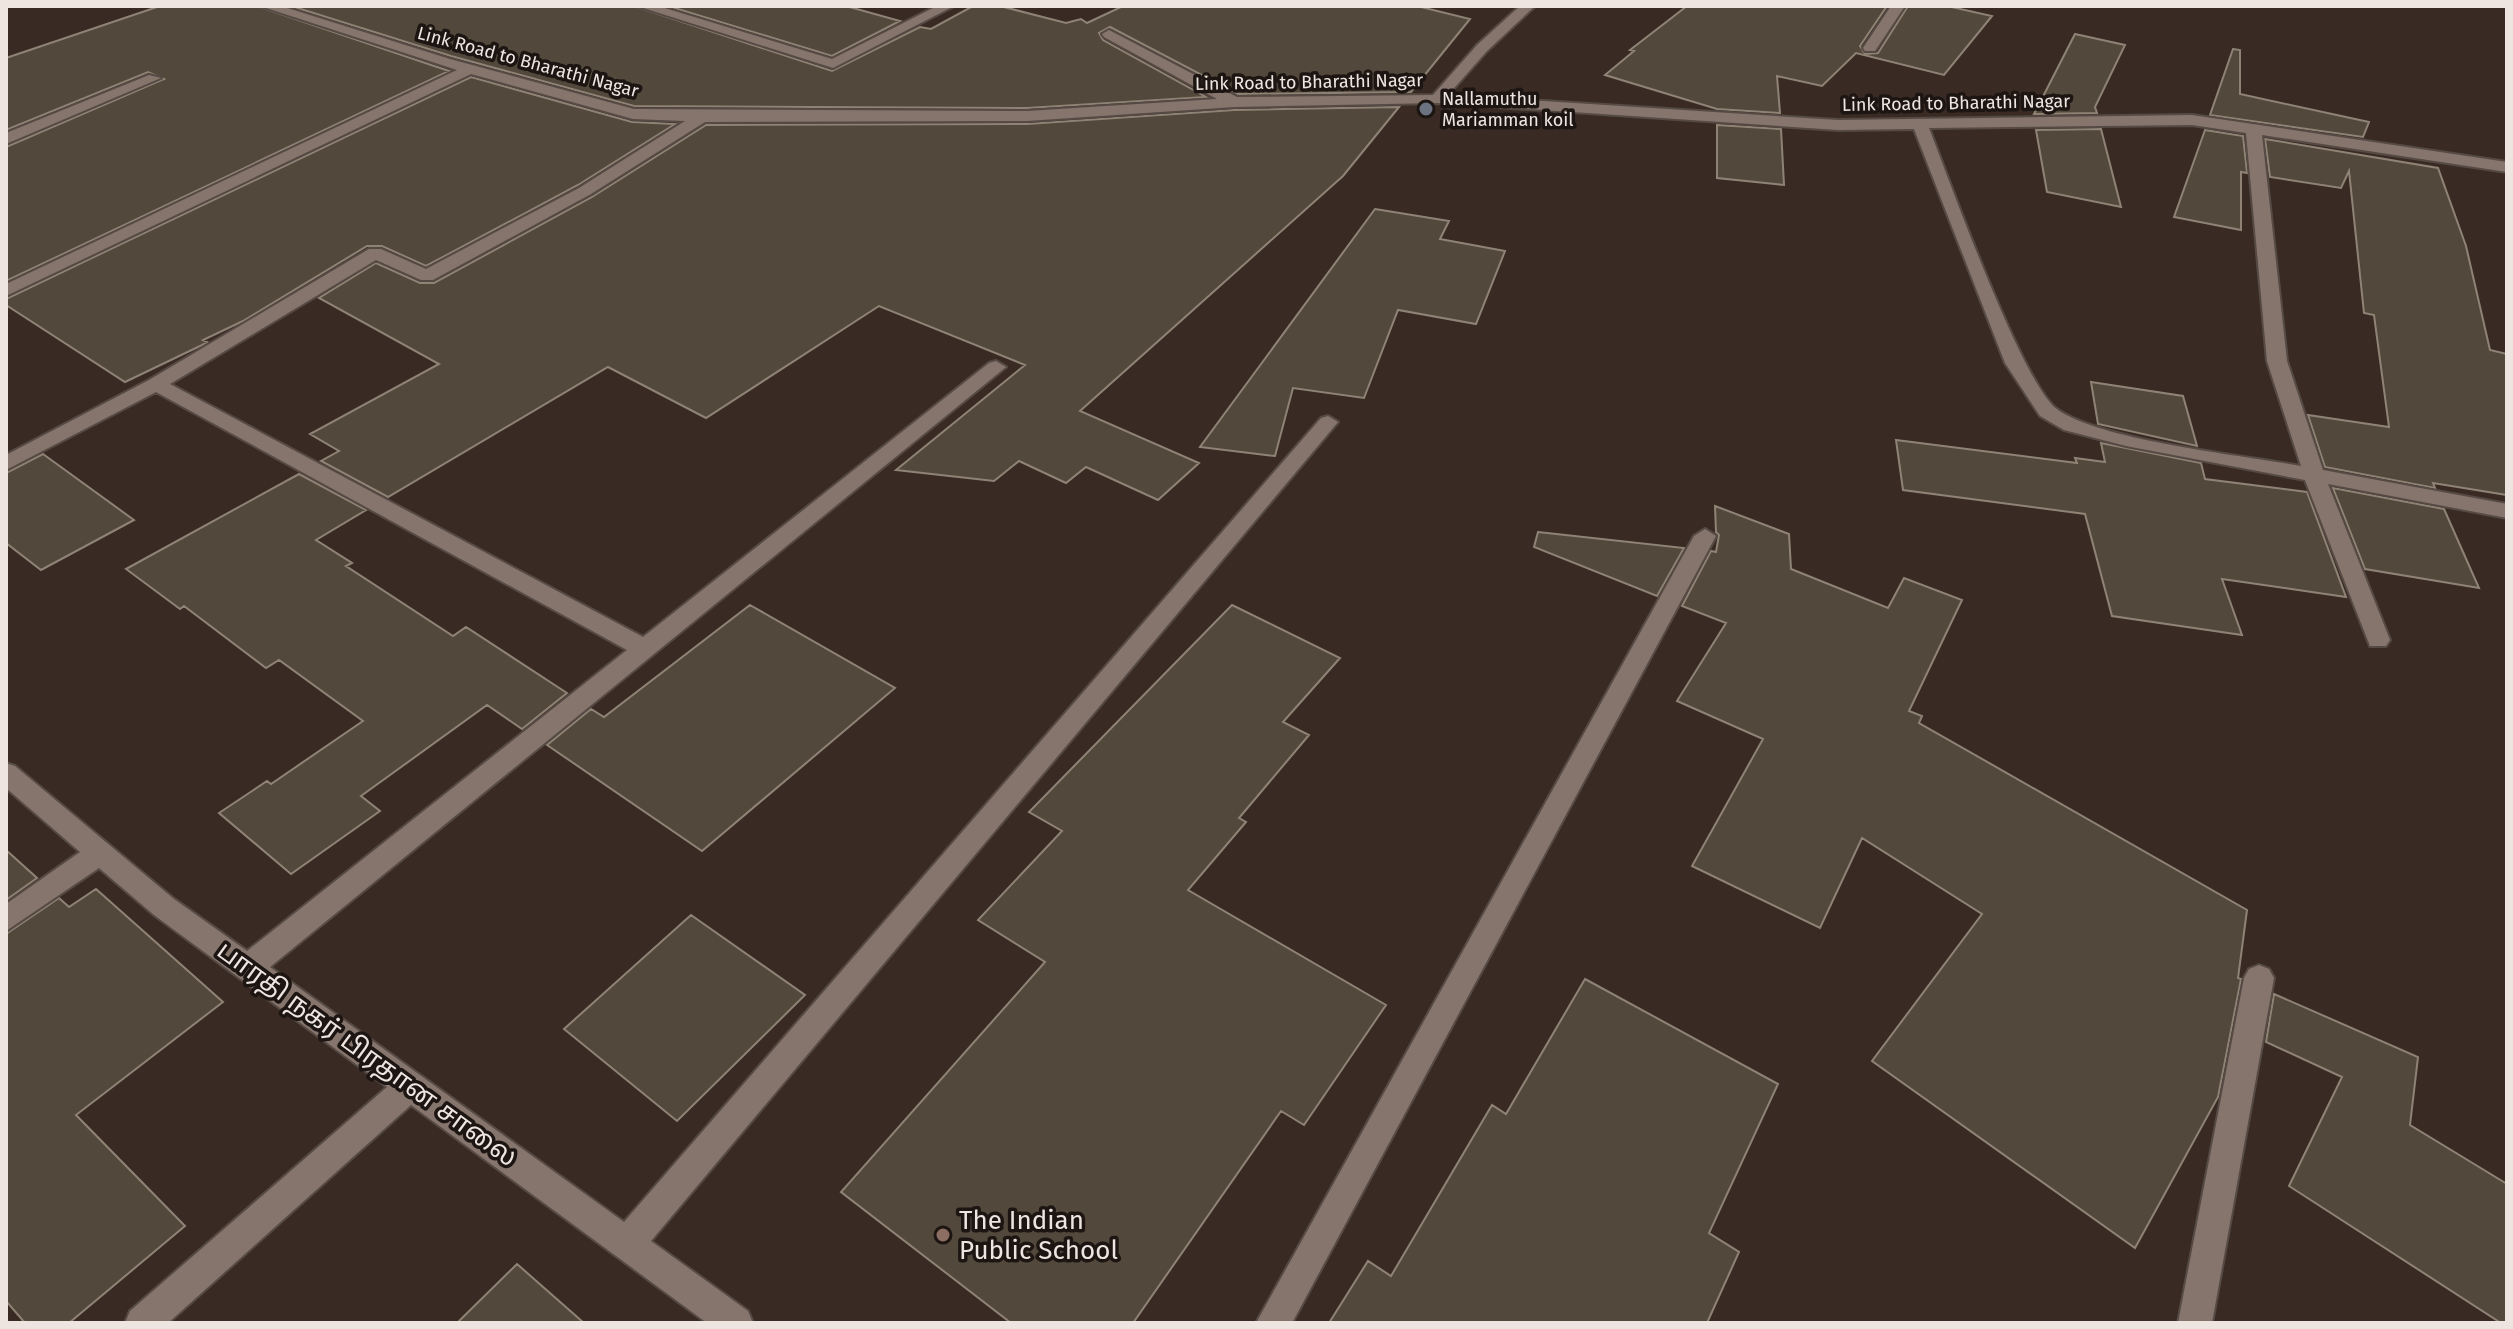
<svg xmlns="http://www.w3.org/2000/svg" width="2513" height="1329" viewBox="0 0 2513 1329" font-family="'Fira Sans','Noto Sans Tamil',sans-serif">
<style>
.building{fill:#53483c;stroke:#8f8376;stroke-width:2}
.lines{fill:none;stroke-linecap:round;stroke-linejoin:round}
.street-casing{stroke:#564a44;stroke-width:4}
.street{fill:#86756d;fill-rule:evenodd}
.worship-dot{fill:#6b7280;stroke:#1c1512;stroke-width:3}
.education-dot{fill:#8d6e63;stroke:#1c1512;stroke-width:3}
.labels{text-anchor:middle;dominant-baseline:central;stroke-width:7;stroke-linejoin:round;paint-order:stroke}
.far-street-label{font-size:18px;fill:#eee5e0;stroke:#1c1512}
.far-poi-label{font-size:18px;fill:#eee5e0;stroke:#1c1512;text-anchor:start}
.near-street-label{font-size:26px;fill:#eee5e0;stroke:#1c1512}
.near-poi-label{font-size:26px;fill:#eee5e0;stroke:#1c1512;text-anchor:start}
</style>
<rect width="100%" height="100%" fill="#392b24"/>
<path class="building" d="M160,6h97l192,65 -443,210v-134l158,-68 -16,-7 -142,58v-72z
M291,6h343l198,65 88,-44 11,2 42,-23h27l66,17 15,-4 6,4 36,-17h294l53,13 -59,73 -173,2 -128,-67 -11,6 4,7 103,57 -179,11 -393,-2 -183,-50z
M668,6h178l54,15 -68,35z
M1687,6h200l-27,40 5,8 13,-1 30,-47h39l45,10 -48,59 -88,-22 -34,33 -45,-10 3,37 -63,-4 -112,-34 29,-24 -4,-1z
M2075,34l50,11 -30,62 2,6 -63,1z
M2233,49l7,1v44l129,28 -6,15 -153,-22z
M471,77l161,45 43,2 -97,61 -152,81 -44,-20h-15l-124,75 -40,19 4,2 -7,4 -75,36 -119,-77v-6z
M1399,107l-56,69 -263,235 119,52 -41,37 -72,-33 -20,16 -47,-22 -25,20 -98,-11 129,-105 -146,-59 -173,112 -98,-51 -220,130 -67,-36 18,-10 -29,-17 129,-70 -120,-66 57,-35 44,20h14l158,-86 114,-72 321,-1 207,-14z
M1717,125l64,4 3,56 -67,-7z
M2101,129l20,78 -74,-15 -11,-62z
M2205,130l38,6 4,37 -6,-1v58l-67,-13z
M2265,139l173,29 28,78 24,104 17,4v141l-74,-12 2,5 -110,-21 -17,-52 81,12 -15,-112 -10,-2 -15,-142 -8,17 -71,-11z
M1375,209l74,12 -9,18 65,12 -29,73 -78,-14 -34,88 -71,-10 -18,68 -75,-9z
M2091,382l92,14 14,50 -99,-22z
M1896,440l181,23 -2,-5 30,4 -4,-19 100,20 4,16 102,13 39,105 -124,-18 20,56 -130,-19 -27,-102 -182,-24z
M43,454l91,66 -93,50 -35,-27v-70z
M299,474l67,36 -50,30 36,23 -6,3 107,70 13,-9 101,66 -45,36 -35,-24 -126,91 19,15 -89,63 -72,-61 48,-32 4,3 92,-63 -84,-61 -13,8 -82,-62 -4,3 -54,-40z
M2333,488l111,21 35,79 -114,-19z
M1715,506l74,28 2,35 97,39 16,-30 58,22 -53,111 13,5 -3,7 328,187 -9,68 3,1 -23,118 -83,151 -263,-187 110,-147 -120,-76 -42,90 -128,-62 71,-127 -86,-38 49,-78 -44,-17 29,-55 5,1 3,-17 -3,-3z
M1538,532l146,16 -27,48 -123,-49z
M750,605l145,83 -193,163 -155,-106 44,-36 13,8z
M1232,605l108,53 -57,64 26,13 -70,83 7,4 -58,68 198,115 -82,120 -23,-14 -148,212h-122l-170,-131 204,-230 -67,-42 84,-89 -33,-19z
M6,850l31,28 -31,22z
M96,889l127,113 -147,113 109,111 -116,97h-44l-19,-22v-367l53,-36 10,9z
M691,915l114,80 -128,126 -113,-92z
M1585,979l193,105 -69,149 30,19 -32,71h-378l39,-62 23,15 101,-171 14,9z
M2274,994l144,63 -8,68 97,59v139h-6l-212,-137 53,-109 -76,-35z
M517,1264l67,59h-127z"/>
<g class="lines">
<defs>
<path id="street" d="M260,6h21l169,53 184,50 393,2 190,-12 -113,-62 -2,-3 7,-4 128,67 196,-2 44,-50 43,-39h15l-48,45 -39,44 390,25 354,-5 315,47v10l-245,-37 25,226 36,109 184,34v14l-179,-34 62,156 -4,6h-16l-65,-166 -179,-34 -62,-16 -24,-14 -35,-53 -91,-234 -76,1 -401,-27 -203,4 -207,14 -322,1 -114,72 -158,86h-12l-45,-20 -206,124 473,253 346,-274 7,-2 10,6 -736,600 354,255 697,-804 7,-2 10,6 -687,819 97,70 5,12h-46l-296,-218 -243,218h-43l5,-12 257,-224 -233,-172 -55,-47 -93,63v-27l74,-52 -74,-64v-25l9,3 159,133 73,52 380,-301 -471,-258 -150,78v-15l143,-75 220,-131h12l45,20 153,-81 106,-67 -52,-2 -162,-45 -465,222v-12l451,-214zM2192,125l54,8 21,228 34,105c-60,-11 -197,-25 -243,-56 -35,-23 -109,-231 -129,-282z
M637,6h21l174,53 105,-53h17l-121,62z
M1891,6h14l-30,45h-10l-2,-3z
M149,75l12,3 -155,66v-11z
M1705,529l11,7 -424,787h-36l438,-787z
M2259,965l10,4 5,9 -62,345h-34l66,-345 5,-9z"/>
</defs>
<use href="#street" class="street-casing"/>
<use href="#street" class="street"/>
</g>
<circle class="worship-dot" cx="1426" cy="109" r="8"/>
<circle class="education-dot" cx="943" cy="1235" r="8"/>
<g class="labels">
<g class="far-street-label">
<text transform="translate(528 62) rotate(15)">Link Road to Bharathi Nagar</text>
<text transform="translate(1309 82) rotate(-1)">Link Road to Bharathi Nagar</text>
<text transform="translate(1956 103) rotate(-1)">Link Road to Bharathi Nagar</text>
</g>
<g class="far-poi-label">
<text x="1442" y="99">Nallamuthu<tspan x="1442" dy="21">Mariamman koil</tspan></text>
</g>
<g class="near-street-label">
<text transform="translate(367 1054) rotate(36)">பாரதி நகர் பிரதான சாலை</text>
</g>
<g class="near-poi-label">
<text x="959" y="1220">The Indian<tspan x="959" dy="30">Public School</tspan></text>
</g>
</g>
<rect width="2513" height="1329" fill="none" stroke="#eee5e0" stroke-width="16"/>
</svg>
